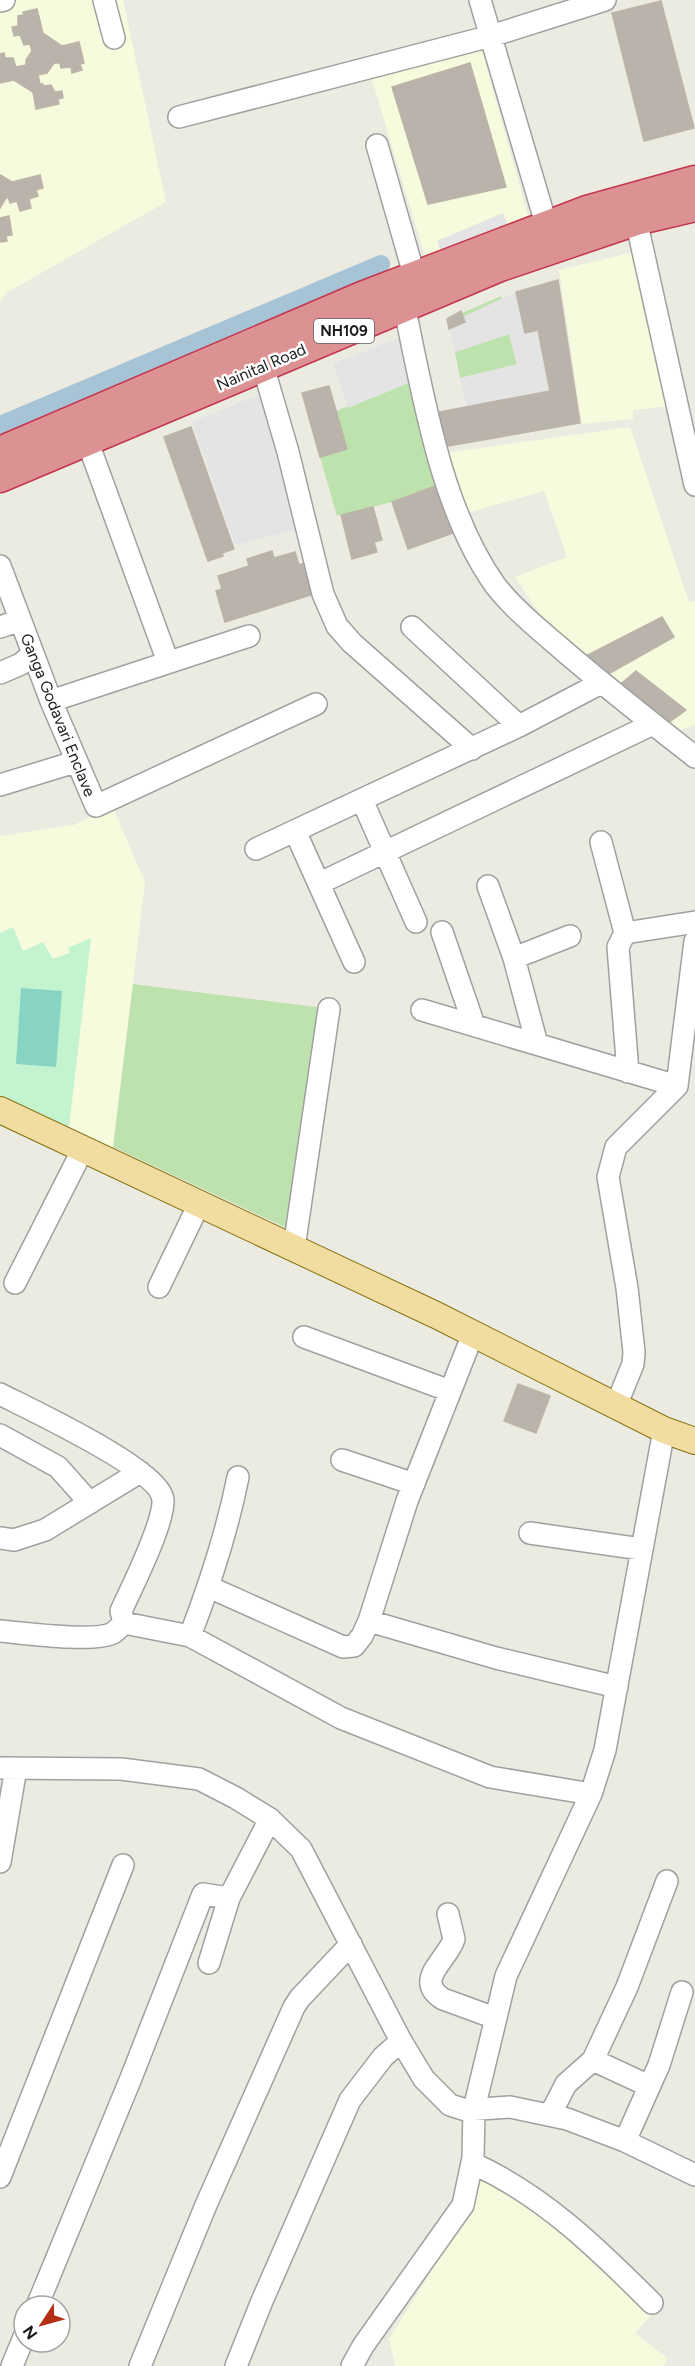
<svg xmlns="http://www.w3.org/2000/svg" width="695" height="2366" viewBox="0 0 695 2366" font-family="Figtree,sans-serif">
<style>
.education{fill:#f6fbdd}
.grass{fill:#bee2ad}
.park{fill:#c3f3cf}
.pitch{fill:#88d4c3}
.parking{fill:#e4e4e4}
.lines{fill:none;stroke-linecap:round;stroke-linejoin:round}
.canal{stroke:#a7c3d6;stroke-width:18}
.building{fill:#b9b3ac;stroke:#bcb4a7;stroke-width:1.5}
.minor-casing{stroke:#a0a0a0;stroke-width:24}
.major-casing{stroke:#84720f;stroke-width:28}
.highway-casing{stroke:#c4364e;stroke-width:33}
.minor{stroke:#fff;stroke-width:21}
.major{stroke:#f1dda2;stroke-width:26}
.highway{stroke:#dc9193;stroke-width:30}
.labels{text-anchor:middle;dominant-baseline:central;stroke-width:5;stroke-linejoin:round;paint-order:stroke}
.shield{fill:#fff;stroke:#606060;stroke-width:1.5}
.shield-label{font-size:15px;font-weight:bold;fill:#1c1c1c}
.street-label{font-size:16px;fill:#1c1c1c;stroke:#fff}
</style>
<rect width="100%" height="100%" fill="#ecebe2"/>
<path class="education" d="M0,0h123l43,202 -160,91 -6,9z
M481,47l48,173 -102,43 -56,-187z
M638,251l32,155 -37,4v9l-51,5 -23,-154z
M630,427l59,175 6,-1v124l-23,7 -90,-74 -40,-40 -27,-41 52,-20 -23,-66 -80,23 -17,-61z
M112,806l33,76 -32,265 -113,-52v-259l74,-11z
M478,2174l49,28 126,111 -18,20 33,26 -5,7h-268l-6,-27 79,-127z"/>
<path class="grass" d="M501,296l2,4 -40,17 -1,-4z
M509,334l8,31 -57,13 -5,-26z
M416,380l22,105 -46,17 -55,14 -17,-59 27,-8 -11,-38z
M133,984l192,24 -36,221 -176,-82z"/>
<path class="park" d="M13,927l10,24 20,-9 10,17 17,-6 -2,-5 23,-10 -22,189 -69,-32v-162z"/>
<path class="pitch" d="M21,988l41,3 -6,76 -40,-3z"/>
<path class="parking" d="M503,213l7,16 -67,28 -6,-16z
M516,292l9,41 13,-3 12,61 -83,16 -7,-29 57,-14 -8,-30 -54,18 -6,-23 15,-7 -1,-5z
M407,334l9,46 -68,28 -15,-44z
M263,393l36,136 -64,16 -43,-123z"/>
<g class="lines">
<path class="canal" d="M0,425l381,-161"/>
</g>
<path class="building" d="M661,1l33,127 -50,13 -32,-128z
M37,9l6,24 19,13 17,-4 5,21 -4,1 2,6 -10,3 -1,-6 -10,1 -1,-5h-6l-7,10 -9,2 2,9h3v2l8,-1 4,7 7,-1 1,7 -5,1 1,5 -23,5 -3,-17 -19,-12 -14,3v-29l4,-1 1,5h8l3,9 10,-2v-5l6,-9 -2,-7 -6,1 -4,-10 -6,1 -2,-9 6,-1v-10l6,-1 -1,-3z
M470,63l36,124 -78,17 -36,-117z
M0,175l12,7 28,-7 3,13 -7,2 2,6 -9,3 2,9 -11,3 -3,-10 -7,2 -2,-6 -2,1 -6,10z
M9,216l3,19 -6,1 1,5 -7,1v-24z
M558,280l22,143 -137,24 -9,-34 116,-22 -12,-61 -13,3 -9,-41z
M461,311l4,11 -16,7 -2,-10z
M329,386l18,63 -27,8 -18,-64z
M191,427l43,122 -12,4 1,3 -15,5 -44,-124z
M438,485l15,48 -45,16 -16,-47z
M373,507l9,33 -8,2 3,10 -25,7 -11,-44z
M272,551l2,7 21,-6 4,13 8,-3 10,31 -92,29 -9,-31 6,-2 -4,-13 31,-10 -2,-7z
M662,617l12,20 -71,40 -21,-19z
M636,671l50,39 -22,16 -48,-38z
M518,1384l32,12 -14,37 -32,-12z"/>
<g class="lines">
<defs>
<path id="minor" d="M104,0l10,38
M480,0l67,227
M0,1l4,-1
M179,117l312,-81 114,-36
M377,145l38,133
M636,220l59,265
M404,305c19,90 37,204 91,280 16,21 42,43 62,60 45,39 91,75 138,112
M263,366l25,86 35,142 14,32 15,17 120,106
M87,440l81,222
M0,566l51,135 45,105 220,-102
M0,627l20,-7
M412,627l107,99
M0,673l21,-9 11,-10
M51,701l198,-65
M0,785l75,-23
M362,800l54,122
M295,831l59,131
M601,842l24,91 -7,14 10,125
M256,849l263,-123 82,-43
M320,883l333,-159
M488,886l26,72 23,86
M442,932l32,93
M625,933l70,-11
M514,958l56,-22
M422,1010l255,76
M294,1248l35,-239
M15,1283l68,-134
M159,1287l40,-83
M304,1337l146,54
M0,1394c29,15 161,76 163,106 1,24 -31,87 -42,111l3,12 66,13 151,82 149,59 101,17
M616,1406l17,-42 1,-12 -7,-64 -19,-111 8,-30 61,-61 18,-145
M0,1435l58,32 32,36
M342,1460l72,24
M530,1533l111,16
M0,1538l14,2 31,-10 95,-58
M209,1587l134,60 11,-1 8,-10 7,-15 38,-120 66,-167
M369,1621l127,37 121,29
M0,1631c23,2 94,12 113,2 4,-3 8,-7 11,-10
M190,1636c20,-52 37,-104 48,-159
M0,1768l121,1 78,10 37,19 34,21 31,30 100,192 23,38 26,26 16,5 44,-3 57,12 58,22 70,34
M0,1862l16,-94
M448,1914l6,25c-7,22 -41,41 -11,60l52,19
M209,1963l20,-65
M593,2060l56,26
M550,2115l16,-31 27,-24 34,-73 40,-106
M625,2141l34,-76 23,-73
M472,2163c71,32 126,86 180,140
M0,2177l123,-312
M37,2306l94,-228 72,-184 26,4 41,-79
M12,2366l12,-29
M140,2366l66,-161 88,-198 6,-9 51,-54
M236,2366l26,-65 88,-201 33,-43 18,-16
M352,2366l11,-20 100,-141 10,-47 1,-49 32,-133 85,-182 14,-44 59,-320"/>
<path id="major" d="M0,1110l436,205 228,115 31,11"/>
<path id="highway" d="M0,452l362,-155 225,-86 108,-30
M0,477l500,-211 136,-46 59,-14"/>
</defs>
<use href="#minor" class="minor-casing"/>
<use href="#major" class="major-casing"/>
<use href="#highway" class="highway-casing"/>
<use href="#minor" class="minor"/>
<use href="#major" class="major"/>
<use href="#highway" class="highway"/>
</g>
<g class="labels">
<rect class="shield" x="314" y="319" width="60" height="24" rx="4.5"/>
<g class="shield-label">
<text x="344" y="331">NH109</text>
</g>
<g class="street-label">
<text transform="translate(261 367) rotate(-23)">Nainital Road</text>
<text transform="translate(58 715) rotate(68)">Ganga Godavari Enclave</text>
</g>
</g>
<g transform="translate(42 2324) rotate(234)"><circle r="28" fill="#ffffff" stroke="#a4a4a4" stroke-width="1.5"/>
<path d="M0-4.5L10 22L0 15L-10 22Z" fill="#b33015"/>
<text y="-9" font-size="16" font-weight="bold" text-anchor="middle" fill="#1c1c1c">N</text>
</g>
</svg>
